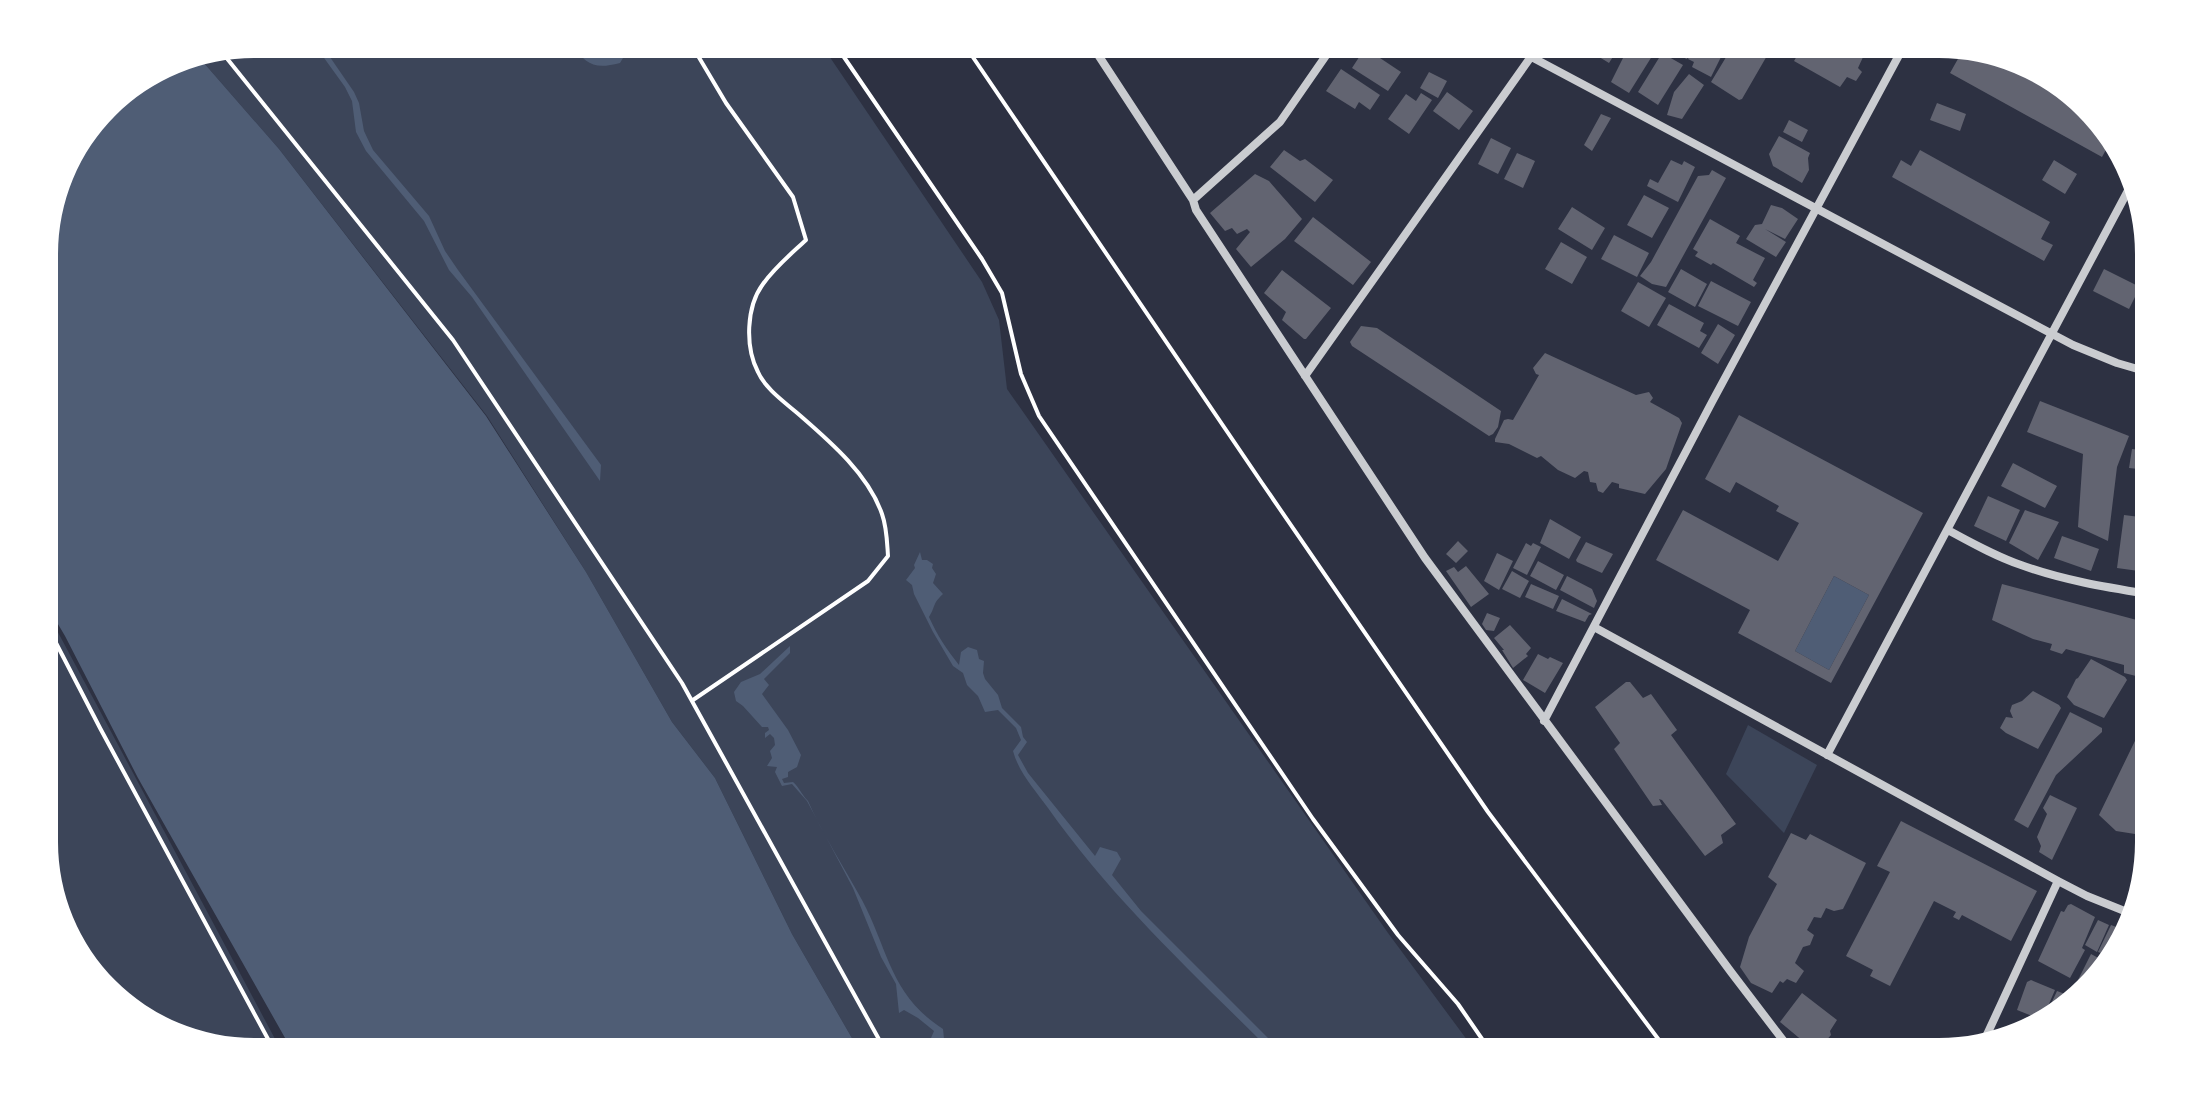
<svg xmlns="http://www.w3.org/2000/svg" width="2193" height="1096" viewBox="0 0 2193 1096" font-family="'Sofia Sans Condensed',sans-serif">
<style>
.green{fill:#3c4559}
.water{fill:#4f5d75}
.building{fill:#626471;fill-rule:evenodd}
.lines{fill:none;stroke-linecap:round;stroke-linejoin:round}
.path{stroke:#fff;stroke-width:4}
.minor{stroke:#caccd0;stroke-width:8}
</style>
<rect width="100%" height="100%" fill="#2d3142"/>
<path class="green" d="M254,44h567l161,238 17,38 8,69 381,544 88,119h-616l-68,-118 -77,-156 -43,-56 -86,-150 -99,-156 -208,-267 -82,-94z
M45,608l237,444h-28l-92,-21 -75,-62 -41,-99z
M1748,725l69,40 -33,68 -58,-59z"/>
<path class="water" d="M314,44h7l33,48 5,11 5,28 9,19 56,66 16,35 13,19 143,195 -1,16 -128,-184 -23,-27 -25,-49 -58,-70 -10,-19 -4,-31 -7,-14z
M570,44h55l1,9 -6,10c-27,7 -33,1 -50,-19z
M197,55l82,94 207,267 100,156 86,150 43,56 77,156 68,118h-567l-155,-274 -73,-142 -20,-34 -1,-362 21,-78 50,-66 59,-36z
M920,552l2,8h5l6,4 -1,4 4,6 -3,9 10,11c-11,10 -7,12 -14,23 8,18 18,33 30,48l2,-13 7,-5 9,3 2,9 5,2 -1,12 2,6 13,16 4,13 19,19 2,10 4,5 -9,13 10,18 67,83 5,-9 17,5 4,7 -9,16 29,36 141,141h-10c-78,-78 -160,-153 -224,-244 -13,-18 -29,-35 -35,-57l8,-11 -5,-12 -18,-18 -13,2 -7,-16 -11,-11 -4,-12 -10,-7 -20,-34 -19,-38 -2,-9 -6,-5 9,-12 -1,-3z
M1834,576l35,19 -40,75 -34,-19z
M790,646v7l-26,26 5,6 -7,9 26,36 13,25 -4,12 -9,5v5l-6,2 2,4 9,-1c6,5 9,13 15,19 15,34 36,66 54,99 27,51 28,95 81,129l1,10 10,13h-29l9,-21 -16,-13 -14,-8 -5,3 -3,-29 -15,-27 -28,-69 -46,-87 -15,-17 -10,2 -7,-14 2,-5 -10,-1 5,-8 -2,-7 5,-6 -1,-7 -4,-4 -5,4v-5l4,-3 -1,-3h-6l-19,-21 -7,-5 -2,-9 7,-10 19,-8z"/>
<path class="building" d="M1578,44h43l-12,19z
M1630,44h10l14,9 -25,40 -18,-11z
M1677,44h16l-6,15 -15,-6z
M1695,44h16l13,7 -13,26 -19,-10 2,-5 -6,-3z
M1734,44h20l14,10 -26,45 -3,1 -28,-18z
M1762,44h35l-7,13z
M1804,44h31l29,11 -6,13 4,4 -6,9 -9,-4 -7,10 -46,-26z
M1365,48l36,24 -13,19 -36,-23z
M1963,50l52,12 33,18 65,57 -11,20 -152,-84z
M1662,53l21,12 -25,40 -20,-13z
M1341,69l39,26 -10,15 -11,-8 -4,7 -29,-18z
M1429,72l18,9 -9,17 -18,-10z
M1689,74l15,11 -22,34 -15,-4 7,-23z
M1447,92l26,19 -14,19 -26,-19z
M1421,93l11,7 -23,34 -21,-15 18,-25 10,7z
M1937,103l29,11 -6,17 -30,-11z
M1601,114l10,4 -19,33 -8,-6z
M1789,120l19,10 -6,12 -19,-10z
M1779,136l31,17 -2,5 1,12 -7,13 -29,-17 -4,-12z
M1491,138l20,10 -13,26 -20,-10z
M1284,150l16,11 5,-2 28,21 -18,22 -45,-35z
M1920,150l130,72 -9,17 12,6 -9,16 -152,-84 9,-17 10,6z
M1517,153l18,8 -12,27 -19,-9z
M1671,160l11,5 2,-4 11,6 -17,35 -31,-16 3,-7 8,4z
M2054,160l23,14 -12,20 -23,-14z
M1712,170l14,8 -60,109 -14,-3 -12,-8 11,-14 47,-86 11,-1z
M1255,174l14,7 33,38 -17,20 -34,28 -15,-18 14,-17 -3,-3 -10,5 -5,-6 -7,3 -15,-18z
M1644,195l25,13 -17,30 -25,-13z
M1771,205l11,3 16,11 -13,20 -20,-10 21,13 -10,15 -30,-18 9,-14 7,-1z
M1572,207l33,21 -13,22 -34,-21z
M1313,217l58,45 -18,23 -59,-44z
M1710,219l30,17 -4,7 29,15 -12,22 4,3 -3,4 -41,-24 -2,2 -16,-9 3,-4 -5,-3z
M1614,235l35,18 -12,24 -36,-18z
M1561,242l26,15 -15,27 -27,-15z
M1681,269l26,15 -12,23 -27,-15z
M2104,269l36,18 -11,22 -36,-18z
M1282,270l49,38 -25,31h-2l-22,-19 4,-8 -22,-19z
M1711,281l40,21 -13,24 -40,-20z
M1638,282l28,16 -17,29 -28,-16z
M1669,304l35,19 -4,8 7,4 -8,13 -42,-23z
M1718,324l17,11 -17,29 -17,-11z
M1361,326l16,2 124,83 -3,16 -5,7 -4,2 -137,-90 -2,-4z
M1545,353l91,42 13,-3 4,6 -3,4 29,16 3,5 -16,46 -21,25 -26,-6v-4l-7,-2 -9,11 -5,-2 -2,-8 -6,-1 -2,-10 -4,-1 -9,7 -17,-8 -17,-14 -4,2 -28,-14 -14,-2v-3l9,-19 4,-1 5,1 26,-45 -3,-1 -3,-6z
M2040,401l89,35 -12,31 -9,74 -30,-14 5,-73 -56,-22z
M2141,409h7v29l-10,-2z
M1739,415l184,98 -92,170 -93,-50 12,-23 -94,-50 27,-50 95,51 21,-38 -23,-12 3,-5 -43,-24 -6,11 -25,-14zM1834,576l35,19 -40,75 -34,-19z
M2132,449l16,2v19l-19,-2z
M2013,463l44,23 -12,22 -44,-22z
M1988,496l32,14 -14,31 -32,-15z
M2025,510l34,12 -21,38 -29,-17z
M2124,515l24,3v33l-2,21 -29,-4z
M1550,519l31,18 -12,22 -29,-16z
M2062,536l37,13 -8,22 -37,-13z
M1458,541l10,10 -12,12 -10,-9z
M1586,542l27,12 -11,19 -25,-11 -1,-2z
M1526,543l5,3 2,-3 8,4 -14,28 -14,-7z
M1497,553l16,8 -14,29 -15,-9z
M1538,561l26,14 -8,15 -26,-14z
M1466,566l23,28 -18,13 -25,-36 8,-4 4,5z
M1512,571l17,10 -9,17 -18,-9z
M1567,576l25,13 5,12 -3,7 -34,-18z
M1531,584l28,12 -6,13 -28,-12z
M2002,584l146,39v27l-12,26 -12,-3v-8l-58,-16 -4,5 -12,-4 2,-6 -19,-5 -41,-19z
M1562,599l30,15 -3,1 -4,7 -29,-11z
M1487,613l13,5 -6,13 -8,-1 -4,-6z
M1510,625l21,23 -5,6 2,2 -15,12 -11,-18h2l-10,-12z
M1538,654l10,5 2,-2 13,6 -18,30 -22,-13z
M2091,659l34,18 2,3 -23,38 -30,-13 -7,-8 9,-18 2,-1z
M1626,682h4l13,16 8,-4 26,36 -6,5 65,89 -15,11 2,8 -18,13 -43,-56 -3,-1 3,6 -9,1 -39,-57 6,-6 -25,-36z
M2033,691l26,14 2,3 -23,41 -32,-16 -6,-5 6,-11 7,1 -3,-7 2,-6 10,-4z
M2070,712l32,16v4l-46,43 -28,53 -14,-8z
M2149,712v105l-14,17 -19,-3 -17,-16z
M2050,795l27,13 -25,52 -13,-8 2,-6 -4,-9 10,-23 -4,-6z
M1901,821l136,70 -26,50 -49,-26 -3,5 -6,-3 3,-5 -22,-11 -44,85 -20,-10 3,-6 -27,-14 44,-84 -13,-6z
M1791,833l15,7 4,-6 56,29 -23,46 -9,2 -8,-3 -5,10 -7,-1 -7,13 7,5 -4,10 -7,2 -8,16 9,8 -8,12 -9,-4 -4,4 -3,-2 -8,12 -21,-10 -11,-16 9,-30 28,-53 -9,-7z
M2071,904l24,13 -13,31 3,2 -15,28 -32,-17 23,-50 3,1 4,-7z
M2098,920l11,5 -12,27 -12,-7z
M2111,925l11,4 -6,19 -7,8 -11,-4z
M2091,954l13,7 -19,22 -7,-3z
M2031,980l24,10 -13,30 -25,-10 10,-28z
M2057,991l16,6 -17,19 -13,5z
M1802,993l35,27 -7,11 1,4 -15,17 -36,-30z"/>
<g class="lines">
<path class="path" d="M691,44l35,59 67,94 13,43c-15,14 -31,27 -43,44 -17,23 -18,63 -5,88 7,16 25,29 38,40 31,27 72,61 86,102 5,14 5,28 6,42l-20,25 -175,119
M835,44l147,215 20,34 19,81 18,42 274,403 85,116 60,69 33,48
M964,44l298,439 226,329 180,240
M221,51l232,289 229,343 204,369
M45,618l10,23 45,87 175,324"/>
<path class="minor" d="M1091,44l102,156 3,10 229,348 306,414 61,80
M1507,44l566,301 44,18 31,9
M1193,200l87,-78 54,-78
M1305,376l235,-332
M1948,530c24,13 47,26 73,35 41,15 84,22 127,29
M1594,627l464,254 29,15 45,18
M1544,721l168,-319 193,-358
M1827,755l304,-570
M1984,1041l74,-160"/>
</g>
<path d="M0 0H2193V1096H0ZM254 58H1939A196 196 0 0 1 2135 254V842A196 196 0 0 1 1939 1038H254A196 196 0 0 1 58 842V254A196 196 0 0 1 254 58Z" fill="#fff" fill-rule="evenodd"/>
</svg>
